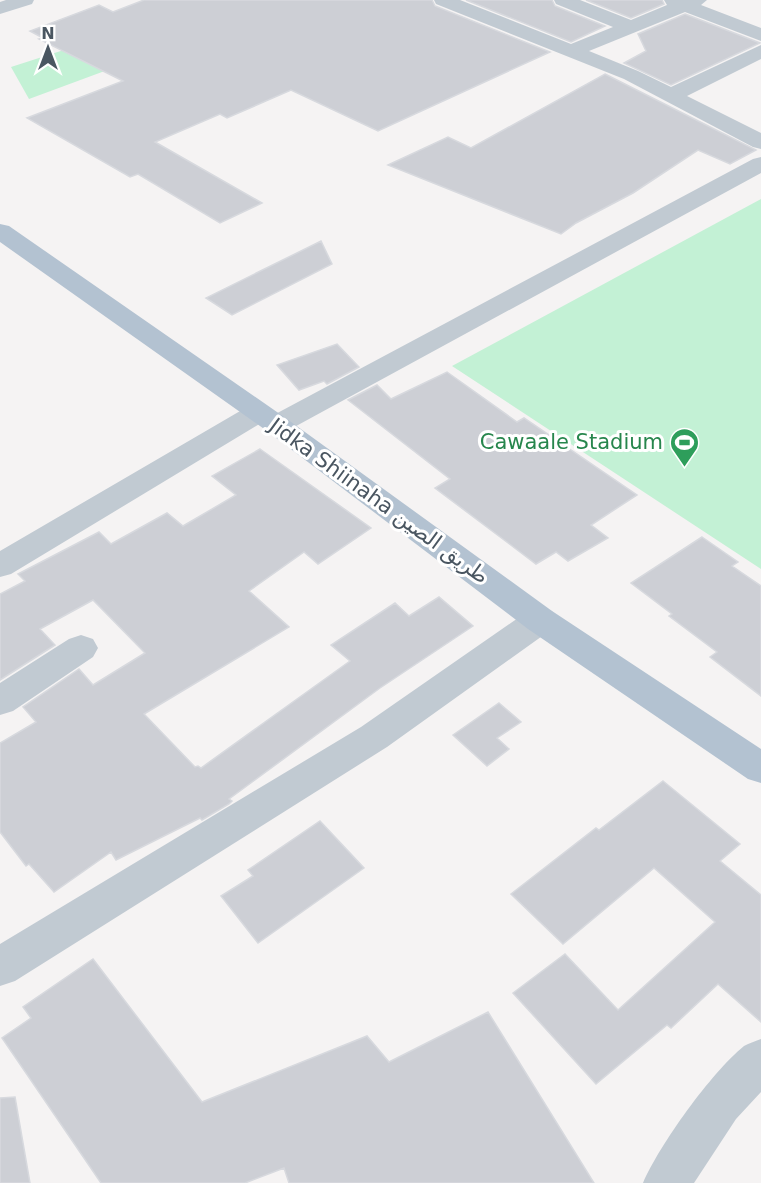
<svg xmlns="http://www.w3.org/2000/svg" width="761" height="1183" viewBox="0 0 761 1183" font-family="'DejaVu Sans','Noto Naskh Arabic',sans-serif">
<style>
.green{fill:#c3f1d5}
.building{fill:#cdcfd5;stroke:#d7d9de;stroke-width:1.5}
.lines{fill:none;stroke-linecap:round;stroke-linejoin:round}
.minor{fill:#c1cad2;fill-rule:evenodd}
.major{fill:#b3c2d1;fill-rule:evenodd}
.labels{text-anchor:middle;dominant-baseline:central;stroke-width:6;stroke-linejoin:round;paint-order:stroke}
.leisure-label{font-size:21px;fill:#27864d;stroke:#fff;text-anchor:end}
.street-label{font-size:21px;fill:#4a5661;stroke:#fff}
</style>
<rect width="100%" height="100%" fill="#f5f3f3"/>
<path class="green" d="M210,3l38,15 -219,81 -18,-32z
M761,199v370l-309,-203z"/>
<path class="building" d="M144,0h288l3,6 115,46 -172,79 -87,-41 -64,28 -7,-4 -65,28 107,61 -42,20 -82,-49 -8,3 -103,-59 96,-37 -84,-42 4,-1 -13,-7 69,-26 14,7z
M466,0h86l3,6 50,20 -34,16z
M586,0h76l2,4 -33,14z
M685,14l75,29 -89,42 -47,-22 22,-12 -8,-17z
M605,74l151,76 -26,14 -32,-14 -65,43 -57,30 -15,11 -173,-69 60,-28 23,11z
M321,241l11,23 -100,51 -26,-17z
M337,344l22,23 -32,17 -3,-3 -25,9 -22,-25z
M447,372l70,50 7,-4 113,77 -46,30 17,13 -40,23 -12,-9 -20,12 -101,-76 15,-9 -102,-79 29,-15 14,14z
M260,449l111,79 -53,36 -14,-12 -55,39 40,36 -145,87 51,53 3,-1 3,2 149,-107 -19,-16 64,-42 14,13 30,-19 34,29 -93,62 -151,111 3,2 -3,3 -27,16 -2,-2 -84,42 -5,-8 -57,40 -25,-28 -3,2 -26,-34v-89l36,-21 -13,-15 56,-38 14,16 52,-32 -52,-53 -53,29 15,16 -55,35v-86l25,-13 -7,-7 81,-42 12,12 56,-31 16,13 53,-31 -24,-19z
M702,537l36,25 -6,4 29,20v110l-51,-39 7,-5 -48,-36 3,-2 -41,-31z
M499,703l22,19 -24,16 12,11 -22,17 -34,-31z
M663,781l77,63 -20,17 41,34v127l-43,-38 -47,44 -4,-3 -71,59 -83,-91 52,-39 53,56 97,-88 -61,-54 -91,76 -52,-50 85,-66 3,2z
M320,821l44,47 -106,75 -37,-47 32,-20 -5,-6z
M93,959l109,143 165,-66 22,26 99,-50 106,171h-305l-5,-15 -39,15h-144l-99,-145 29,-20 -8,-11z
M15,1097l15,86h-30v-85z"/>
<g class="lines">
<path class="minor" d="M6,0h28l-2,4 -32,10v-12z
M434,0h26l111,44 42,-17 -57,-23 -2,-4h26l51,20 36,-15 -3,-5h43l-6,5 60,23v13l-76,-29 -96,39 49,20 33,16 90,-42v14l-74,37 74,37v16l-8,-2 -129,-68 -188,-75z
M761,157v16l-474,258 -10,3 -10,-3 -5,-6 4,-5 -255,154 -11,3v-26l247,-144 10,-3 10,3 4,6 -3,5 485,-259z
M540,608l12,3 5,9 -5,9 -165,118 -372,234 -15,5v-42l361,-217 167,-116z
M81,635l12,4 5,9 -5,9 -80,54 -13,4v-32l69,-44z
M761,1039v53l-25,27 -42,64h-51c17,-39 68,-110 101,-137 5,-3 12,-5 17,-7z"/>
<path class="major" d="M0,224l9,2 278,193 265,192 209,138v34l-13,-4 -220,-150 -261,-198 -267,-189z"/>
</g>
<defs>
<symbol id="stadium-pin" viewBox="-11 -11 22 30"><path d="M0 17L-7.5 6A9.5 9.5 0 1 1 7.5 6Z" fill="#2e9e5b" stroke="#fff"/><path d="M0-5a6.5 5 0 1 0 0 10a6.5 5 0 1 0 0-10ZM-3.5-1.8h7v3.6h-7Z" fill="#fff"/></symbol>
</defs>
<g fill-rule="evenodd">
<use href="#stadium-pin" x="668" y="426" width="33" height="45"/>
</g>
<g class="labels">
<g class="leisure-label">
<text x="663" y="442">Cawaale Stadium</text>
</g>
<g class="street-label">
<text transform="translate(379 501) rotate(36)">Jidka Shiinaha طريق الصين</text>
</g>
</g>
<g transform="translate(48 48)" stroke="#ffffff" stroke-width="4.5" paint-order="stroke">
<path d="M0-4.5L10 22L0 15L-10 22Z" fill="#4a5661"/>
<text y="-9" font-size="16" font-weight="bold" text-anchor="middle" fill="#4a5661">N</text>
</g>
</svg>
